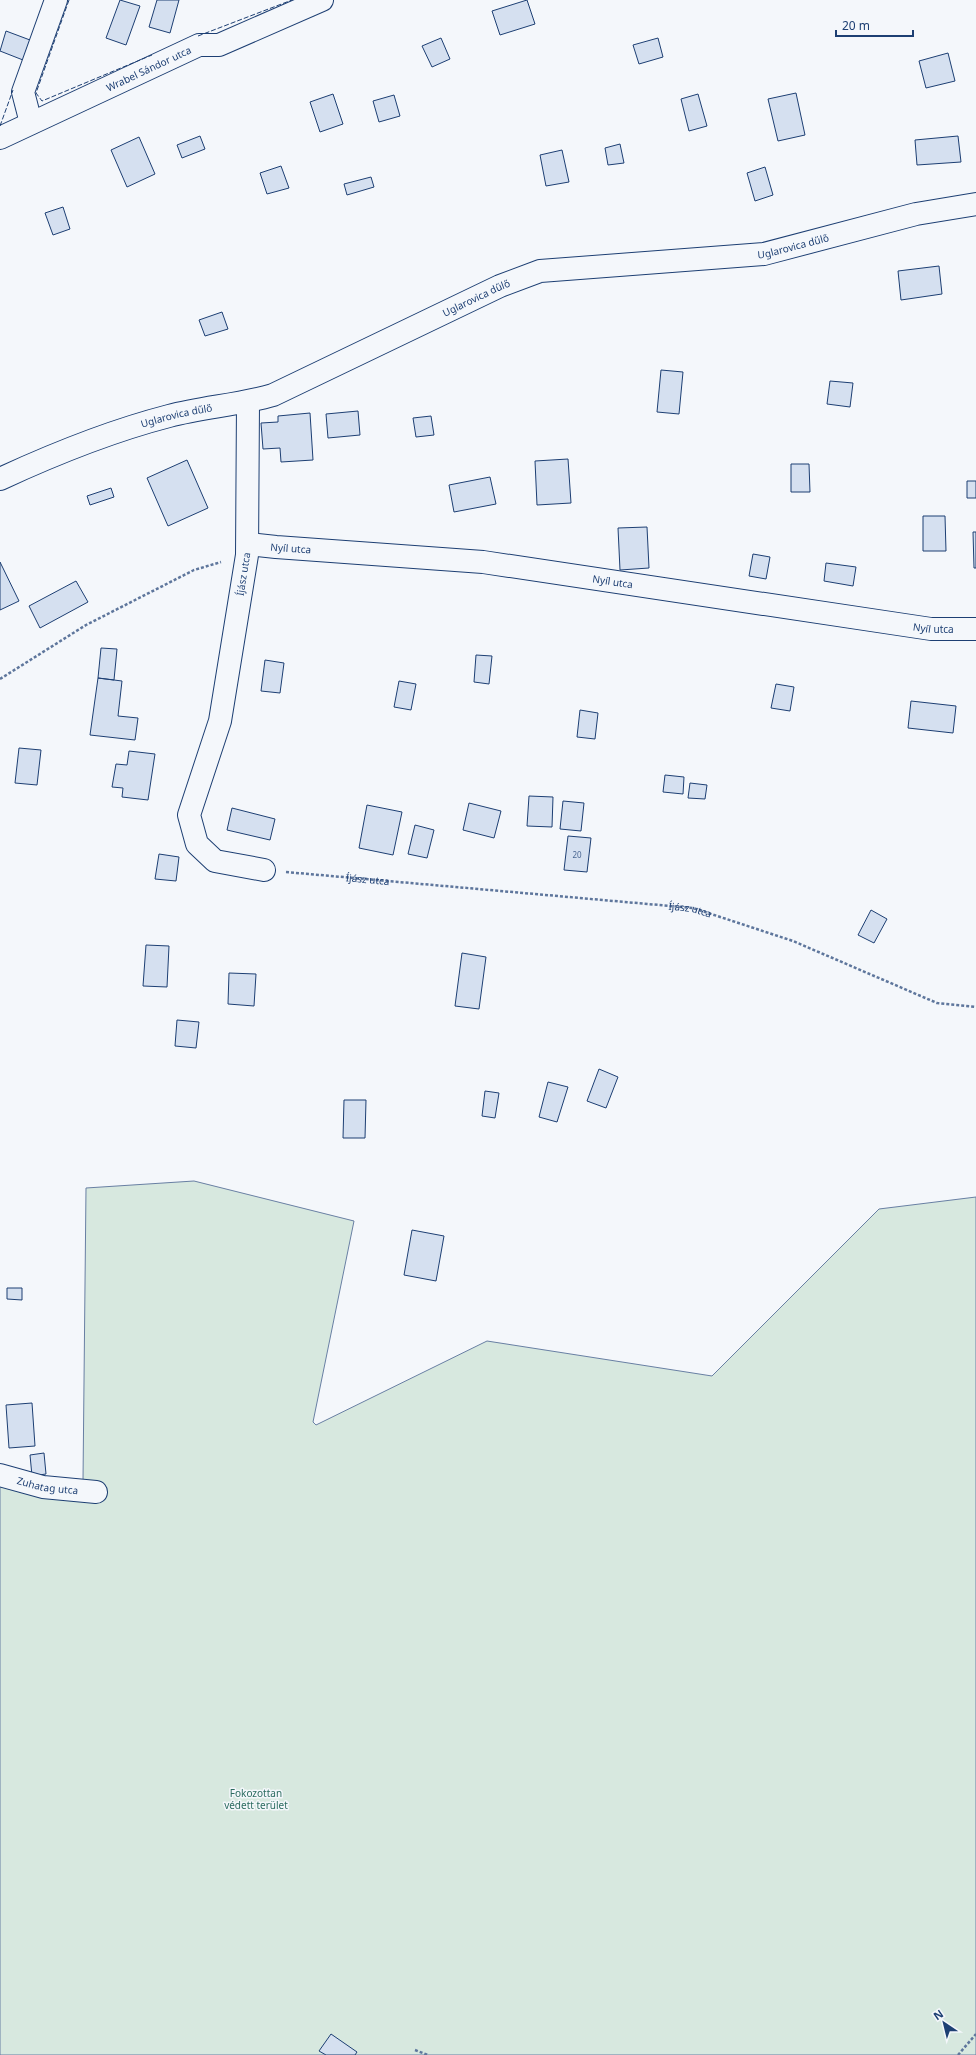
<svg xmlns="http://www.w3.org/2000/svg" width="976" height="2055" viewBox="0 0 976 2055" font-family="'Noto Sans',sans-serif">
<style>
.green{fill:#d7e8df;stroke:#687fa3}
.building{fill:#d5e0f0;stroke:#1d3f73}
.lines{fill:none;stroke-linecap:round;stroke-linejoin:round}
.minor-casing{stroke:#1d3f73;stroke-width:24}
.path{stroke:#5e769c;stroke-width:2.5;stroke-dasharray:3 2;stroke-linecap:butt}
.minor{stroke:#f4f7fb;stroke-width:22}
.fence{stroke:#1d3f73;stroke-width:1;stroke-dasharray:5 2;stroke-linecap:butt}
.labels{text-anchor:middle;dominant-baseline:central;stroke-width:3;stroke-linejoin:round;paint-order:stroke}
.number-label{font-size:8px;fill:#4b6792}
.street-label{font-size:10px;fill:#1d3f73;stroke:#f4f7fb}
.park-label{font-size:10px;fill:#2c6c60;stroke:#f4f7fb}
</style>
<rect width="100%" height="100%" fill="#f4f7fb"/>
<path class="green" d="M194,1181l160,40 -41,201 3,3 171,-84 225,35 167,-167 97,-12v858h-976v-583l83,8 3,-292z"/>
<path class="building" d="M120,0l20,6 -14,39 -20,-7z
M157,0h22l-9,33 -21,-6z
M527,0l8,24 -35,11 -8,-24z
M6,31l24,9 -7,20 -23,-9z
M441,38l9,21 -18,8 -10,-21z
M658,38l5,19 -24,7 -6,-19z
M948,53l7,28 -29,7 -7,-27z
M796,93l9,42 -27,6 -10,-42z
M333,94l10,30 -23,8 -10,-30z
M698,94l9,32 -18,5 -8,-32z
M394,95l6,21 -21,6 -6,-21z
M200,136l5,13 -23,9 -5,-13z
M958,136l3,26 -44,3 -2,-25z
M139,137l16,37 -28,13 -16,-37z
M620,144l4,19 -16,2 -3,-17z
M562,150l7,32 -23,4 -6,-31z
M281,166l8,22 -22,6 -7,-21z
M765,167l8,28 -18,6 -8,-28z
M371,177l3,10 -27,8 -3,-11z
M63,207l7,22 -17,6 -8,-22z
M939,266l3,28 -41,6 -3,-29z
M222,312l6,17 -23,7 -6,-16z
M661,370l22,2 -4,42 -22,-2z
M830,381l23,2 -3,24 -23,-3z
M358,411l2,24 -32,3 -2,-24z
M310,413l3,47 -32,2 -1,-14 -17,1 -2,-26 17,-1v-6z
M431,416l3,19 -18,2 -3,-19z
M568,459l3,44 -34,2 -2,-44z
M187,460l21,48 -40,18 -21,-48z
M791,464h18l1,28h-19z
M490,477l6,27 -42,8 -5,-27z
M967,481h9v17h-9z
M111,488l3,9 -24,8 -3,-9z
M923,516h22l1,35h-23z
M647,527l2,41 -29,2 -2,-42z
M973,532h3v36h-2z
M753,554l17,3 -4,22 -17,-3z
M0,562l19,39 -19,9z
M826,563l30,4 -3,19 -29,-5z
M76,581l12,21 -48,26 -11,-22z
M101,648l16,1 -3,31 -16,-2z
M476,655l16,1 -3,28 -15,-2z
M265,660l19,3 -4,30 -19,-2z
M98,678l24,3 -4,35 20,2 -3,22 -45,-5z
M399,681l17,3 -5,26 -17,-3z
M776,684l18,3 -4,24 -19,-3z
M911,701l45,5 -3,27 -45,-5z
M580,710l18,3 -3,26 -18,-2z
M19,748l22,2 -4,35 -22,-2z
M129,751l26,3 -7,46 -26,-3 1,-9 -11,-1 4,-23 11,1z
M665,775l19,2 -1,17 -20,-2z
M690,783l17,2 -2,14 -17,-1z
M529,796l24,1 -1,30 -25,-1z
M563,801l21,2 -3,28 -21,-2z
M469,803l32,8 -7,27 -31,-8z
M367,805l35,7 -9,43 -34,-7z
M232,808l43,11 -5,21 -43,-10z
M415,825l19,5 -7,28 -19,-4z
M568,836l23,2 -4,34 -23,-2z
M159,854l20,3 -3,24 -21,-2z
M871,910l16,9 -13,24 -16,-8z
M146,945l23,1 -2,41 -24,-1z
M462,953l24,4 -7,52 -24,-3z
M229,973l27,1 -2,32 -26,-2z
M177,1020l22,2 -3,26 -21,-2z
M599,1069l19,8 -12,31 -19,-7z
M548,1082l20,5 -11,35 -18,-5z
M485,1091l14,2 -4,25 -13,-2z
M344,1100h22l-1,38h-22z
M412,1230l32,6 -8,45 -32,-6z
M7,1288h15v12l-15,-1z
M32,1403l3,43 -26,2 -3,-43z
M44,1453l2,21 -14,2 -2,-21z
M331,2034l26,18 -2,3h-29l-7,-4z"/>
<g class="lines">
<defs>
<g id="minor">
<path d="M31,123l-8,-31 33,-92"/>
<path id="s2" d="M0,138l199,-93h20l103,-45"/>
<path d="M248,403l-1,152 -27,166 -31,94 8,29 18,17 49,9"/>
<path id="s3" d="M0,479c54,-25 111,-48 169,-63 34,-9 70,-11 104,-21l227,-109 40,-15 224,-17 152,-40 60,-10"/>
<path id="s4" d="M248,544l28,3 207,15 448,67h45"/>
<path id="s5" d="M0,1475l43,12 53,5"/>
</g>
</defs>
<use href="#minor" class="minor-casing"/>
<g class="path">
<path d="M0,679l86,-54 108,-55 27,-8"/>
<path id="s1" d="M286,872l407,36 100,33 144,62 39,4"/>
<path d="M415,2050l13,5"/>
<path d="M958,2055l18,-21"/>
</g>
<use href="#minor" class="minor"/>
<path class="fence" d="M69,0l-33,93 6,8 110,-46
M198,36l94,-36
M0,126l13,-36"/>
</g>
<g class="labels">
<g class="number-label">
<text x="577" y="854">20</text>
</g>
<g class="street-label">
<text stroke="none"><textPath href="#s2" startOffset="164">Wrabel Sándor utca</textPath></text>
<text stroke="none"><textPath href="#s3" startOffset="836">Uglarovica dűlő</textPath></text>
<text stroke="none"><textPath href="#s3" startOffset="512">Uglarovica dűlő</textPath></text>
<text stroke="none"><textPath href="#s3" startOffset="188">Uglarovica dűlő</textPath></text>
<text stroke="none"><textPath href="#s4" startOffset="43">Nyíl utca</textPath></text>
<text transform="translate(243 574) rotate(-81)">Íjász utca</text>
<text stroke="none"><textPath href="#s4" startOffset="367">Nyíl utca</textPath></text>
<text stroke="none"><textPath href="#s4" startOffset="691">Nyíl utca</textPath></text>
<text stroke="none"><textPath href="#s1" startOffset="82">Íjász utca</textPath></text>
<text stroke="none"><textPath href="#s1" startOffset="406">Íjász utca</textPath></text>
<text stroke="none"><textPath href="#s5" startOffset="49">Zuhatag utca</textPath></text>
</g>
<g class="park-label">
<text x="256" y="1793">Fokozottan<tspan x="256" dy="12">védett terület</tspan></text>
</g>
</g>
<g transform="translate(944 2023) rotate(325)" stroke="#f4f7fb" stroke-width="3" paint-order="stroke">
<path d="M0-3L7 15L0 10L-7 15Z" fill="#1d3f73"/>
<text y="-6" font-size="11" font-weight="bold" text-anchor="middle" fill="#1d3f73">N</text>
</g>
<path d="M836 30v6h77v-6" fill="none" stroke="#1d3f73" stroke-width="2"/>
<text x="842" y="30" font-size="12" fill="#1d3f73" stroke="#f4f7fb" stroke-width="3" paint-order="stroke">20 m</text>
</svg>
